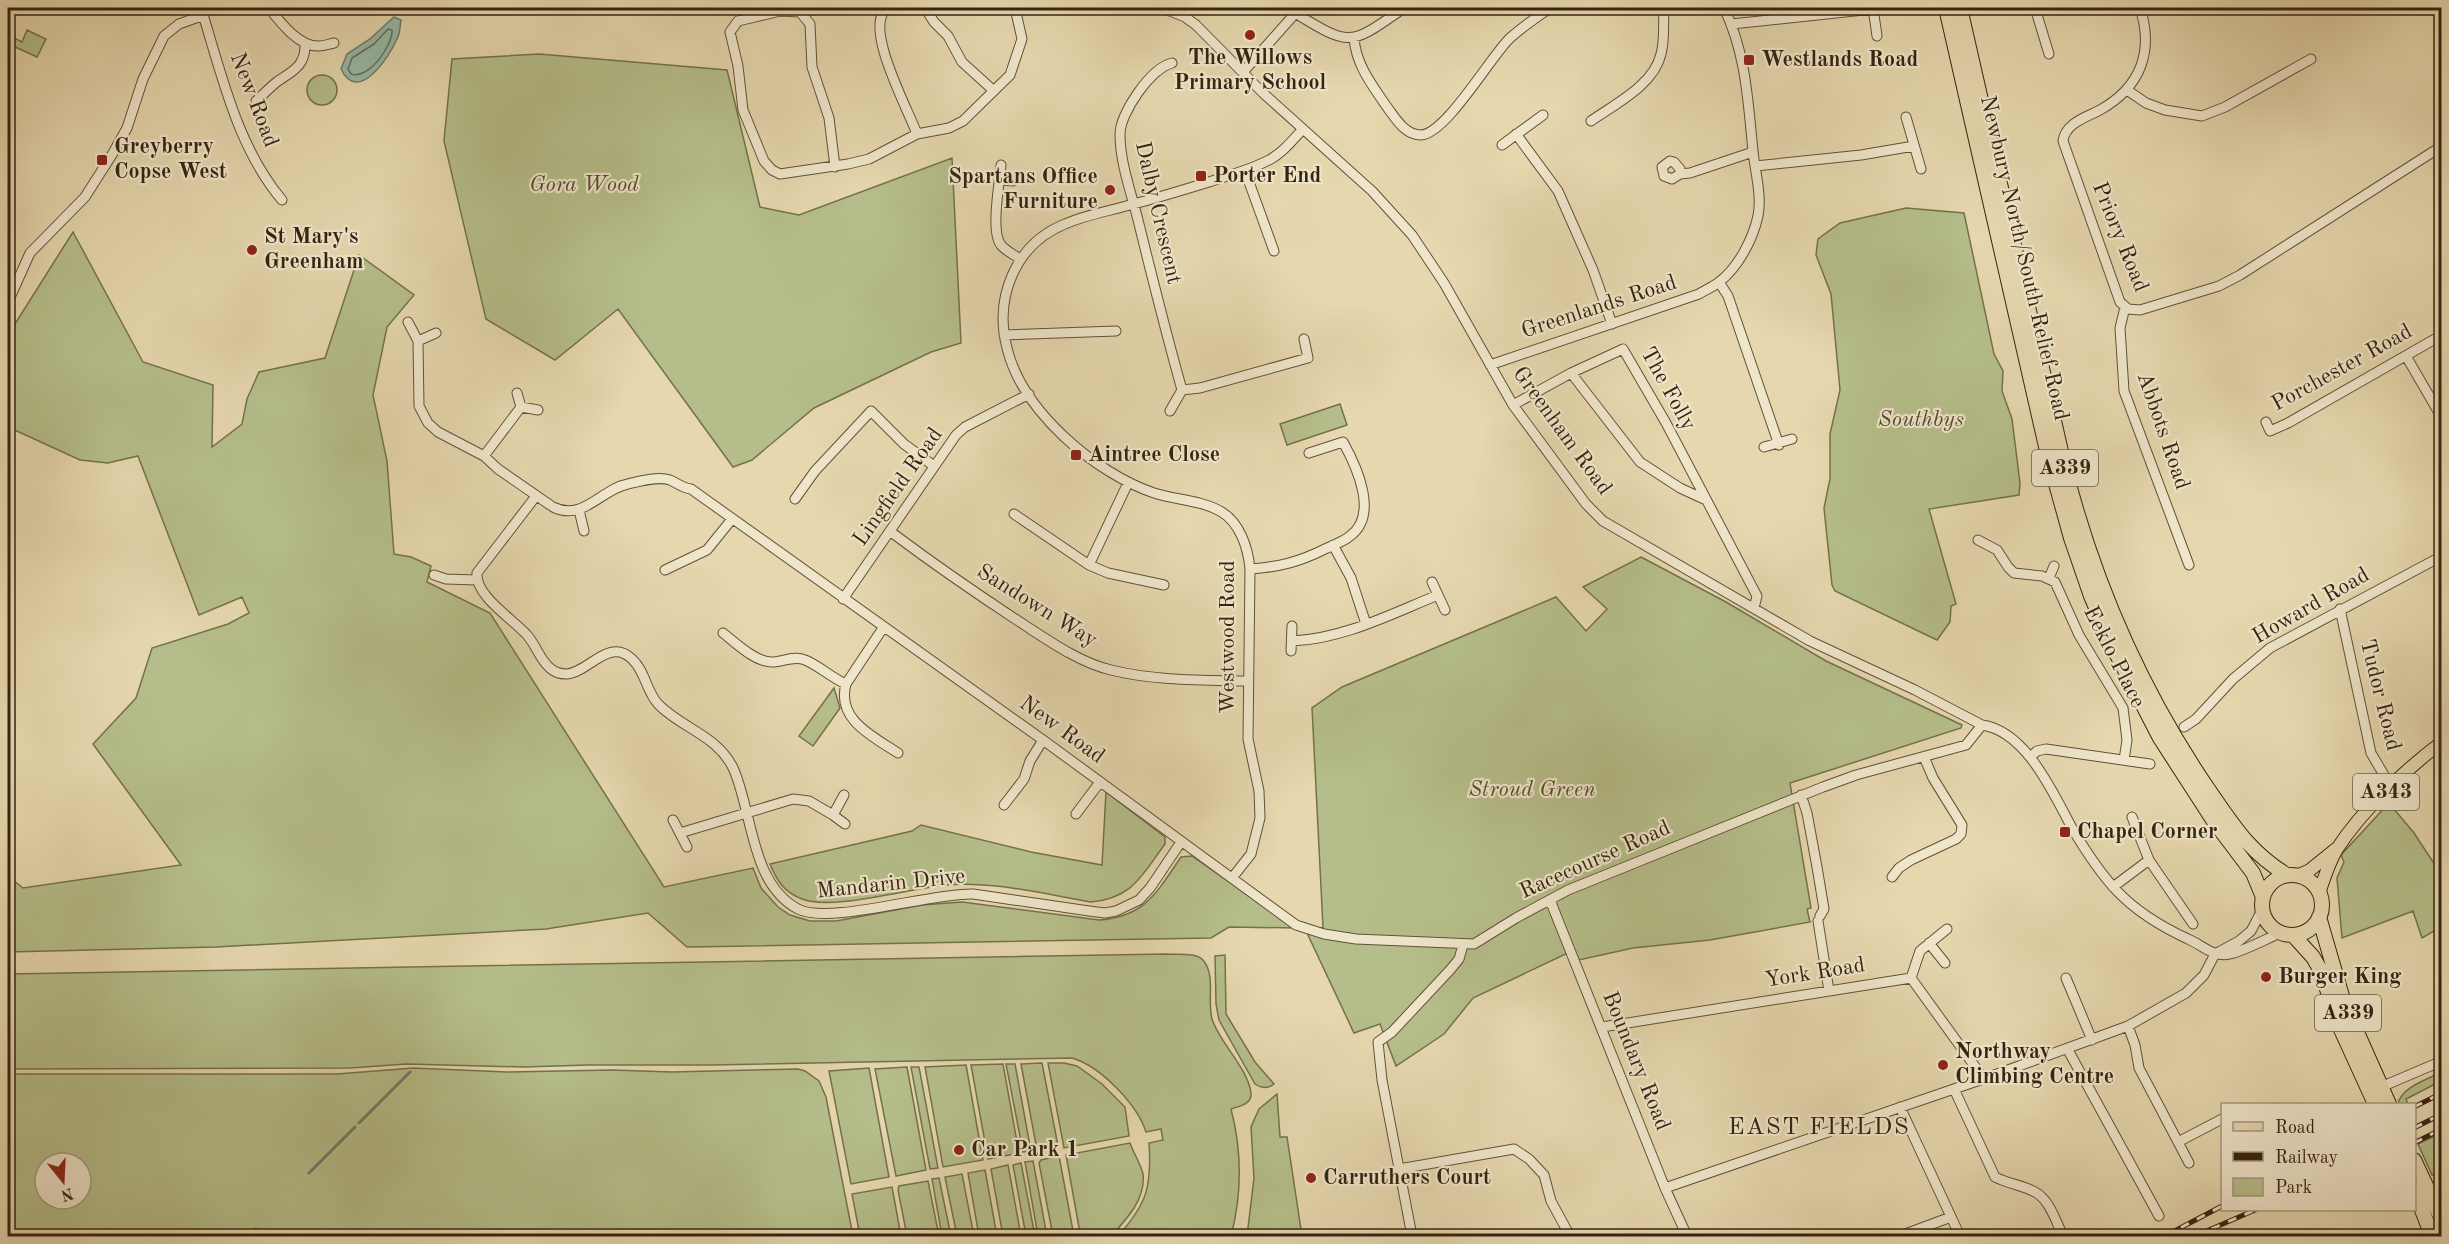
<svg xmlns="http://www.w3.org/2000/svg" width="2449" height="1244" viewBox="0 0 2449 1244" font-family="'Old Standard TT',serif">
<style>
.green{fill:#b5be8a;stroke:#74714d;stroke-width:1.5;fill-rule:evenodd}
.water{fill:#97baa8;stroke:#6f7e6b;stroke-width:1.5}
.lines{fill:none;stroke-linecap:round;stroke-linejoin:round}
.shore{stroke:#666f5c;stroke-width:1.5}
.stream{stroke:#6f7e6b;stroke-width:3}
.minor-casing{stroke:#605138;stroke-width:11}
.major-casing{stroke:#342410;stroke-width:14}
.highway-casing{stroke:#342410;stroke-width:16}
.minor{stroke:#efe5ca;stroke-width:9}
.major{stroke:#e6d7ae;stroke-width:12}
.highway{stroke:#e6d7ae;stroke-width:14}
.rail-casing{stroke:#342410;stroke-width:5}
.rail{stroke:#efe5ca;stroke-width:3;stroke-dasharray:9;stroke-linecap:butt}
.poi-dot{fill:#8f2418;stroke:#efe5ca;stroke-width:2}
.labels{text-anchor:middle;dominant-baseline:central;stroke-width:4.5;stroke-linejoin:round;paint-order:stroke}
.shield{fill:#efe5ca;stroke:#6c5e48;stroke-width:1.5}
.shield-label{font-size:21px;font-weight:bold;fill:#342410}
.poi-label{font-size:22px;font-weight:bold;fill:#342410;stroke:#efe5ca;text-anchor:start}
.street-label{font-size:22px;fill:#342410;stroke:#efe5ca}
.park-label{font-size:22px;font-style:italic;fill:#544a2e;stroke:#efe5ca}
.neighbourhood-label{font-size:24px;letter-spacing:1.5px;fill:#342410;stroke:#efe5ca}
</style>
<rect width="100%" height="100%" fill="#e6d7ae"/>
<filter id="stains"><feTurbulence type="fractalNoise" baseFrequency=".00333" numOctaves="4"/><feColorMatrix values="0 0 0 0 .2 0 0 0 0 .09 0 0 0 0 .02 0 0 0 .5 -.17"/></filter>
<radialGradient id="worn" r=".72"><stop offset=".6" stop-color="#630" stop-opacity="0"/><stop offset="1" stop-color="#630" stop-opacity=".3"/></radialGradient>
<path class="green" d="M27,30l19,9 -9,18 -26,-12 3,-7 8,4z
M539,54l188,16 33,137 39,8 153,-57 9,185 -30,9 -117,56 -62,52 -19,7 -115,-158 -63,51 -69,-41 -42,-178 8,-82z
M307 90a15 15 0 1 1 30 0a15 15 0 1 1-30 0Z
M1906,208l58,5 30,141 9,17 -1,20 10,28 8,64 -1,12 -90,14 27,95 -5,2 -1,16 -13,18 -102,-49 -3,-6 -8,-77 6,-29v-45l10,-44 -9,-96 -15,-39 2,-16 22,-16z
M73,232l70,130 70,23 -1,62 30,-23 5,-25 12,-27 66,-14 34,-103 55,40 -27,32 -14,68 14,66 7,93 17,3 20,9 -4,16 63,31 174,274 89,-19 8,20 17,19 12,8 20,6h26l86,-16 40,-3 137,18c46,-3 58,-28 82,-63l11,-1 103,72 -66,-1 -18,11 -524,9 -39,-34 -102,16 -330,18 -208,5v-76l15,12 158,-23 -88,-121 43,-46 16,-50 76,-24 21,-11 -7,-16 -43,18 -61,-159 -30,7 -28,-3 -72,-33v-92z
M1340,404l7,21 -60,20 -7,-21z
M1641,557l85,45 100,59 136,64 -1,3 -171,55 21,125 -4,1 3,13 -100,18 -77,8 -54,12 -5,-10 -101,48 -29,36 -48,32 -16,-42 -26,9 -46,-98 15,-8 -11,-219 30,-21 214,-90 30,34 21,-22 -24,-22z
M834,688l6,20 -27,38 -14,-10z
M1106,792l59,45v7c-23,31 -32,54 -74,58 -47,-8 -97,-21 -145,-17 -35,3 -114,26 -144,14 -18,-7 -25,-18 -32,-35l142,-33 9,-6 110,27 71,13z
M2389,803l25,30 27,41v53l-19,11 -9,-27 -71,27 -5,-60 7,-16 -3,-7z
M1167,954c11,1 29,-2 36,6 13,15 4,41 9,59 7,23 36,49 39,74 1,11 -11,13 -20,16 11,42 11,85 0,127h-113c29,-32 34,-50 31,-93l14,-3 -2,-11 -15,3c-9,-28 -46,-66 -74,-74l-360,7h-124l-64,2 -118,-3 -56,4 -342,1v-95z
M1225,955l1,59 29,48 19,22c-6,5 -13,4 -19,0l-36,-64 -3,-16 -1,-48z
M1042,1063l16,83 -21,4 -16,-86z
M1048,1063h16l13,3 25,18 23,23 4,29 -65,12z
M1003,1064l16,89 -31,6 -17,-94z
M1006,1064h9l16,87 -8,1z
M966,1065l17,95 -40,7 -18,-100z
M907,1067l19,103 -30,6 -21,-107z
M911,1067h8l19,101 -8,1z
M413,1068l94,4 105,-2 60,2 126,-3 7,2 14,10 7,16 27,139h-845v-162h329zM45,1163h36v36h-36z
M869,1068l20,109 -38,7 -22,-113z
M2441,1072v9l-35,18 2,5h-10c3,-17 29,-24 43,-32z
M1277,1094l3,43h7l15,99h-55l7,-58 -3,-51 8,-18z
M2441,1133v44l-9,-2 -14,-31z
M1130,1143c3,9 12,24 13,31 3,25 -17,46 -32,62h-17l-6,-5 -8,2 -14,-78z
M1059,1156l15,80h-21l-14,-73 2,-3z
M1033,1161l14,75h-9l-13,-74z
M1021,1163l14,73h-9l-13,-71z
M1008,1165l13,71h-18l-12,-67z
M985,1170l12,66h-18l-11,-63z
M962,1174l12,62h-17l-12,-59z
M939,1178l12,58h-9l-10,-57z
M928,1181l11,55h-32l-9,-46 1,-4z
M892,1187l9,49h-41l-8,-42z"/>
<path class="water" d="M394,17l7,3c-1,7 -1,14 -4,19 -8,18 -39,66 -56,30l6,-15 23,-15z"/>
<g class="lines">
<path class="shore" d="M388,29l4,1c1,15 -23,50 -41,44l-3,-5 4,-11 22,-14z"/>
<path class="stream" d="M359,1123l51,-51
M309,1173l46,-46
M248,1236l8,-7"/>
<defs>
<path id="minor" d="M201,8c20,64 36,139 81,192
M269,8c11,14 30,39 50,38 5,0 10,-2 15,-3
M888,8c-27,16 21,103 29,126
M925,8l9,14 14,14 14,26 32,29
M1162,8l23,9 11,8 67,68 109,98 40,44 32,48 69,122 73,99 17,17 207,120 105,49 67,35c44,6 71,68 90,103 13,22 27,44 45,63 20,21 45,36 71,48 14,6 26,19 42,15 16,-4 34,-14 50,-21
M1873,8l4,28
M2035,8l14,46
M2140,8c14,43 1,79 -40,102 -13,7 -35,13 -37,31l57,161 8,7 12,1 79,-24 21,-11 202,-129
M1295,13c57,35 55,32 109,-5
M1732,24l141,-15
M1354,38c2,27 18,47 33,69 9,12 18,28 34,28 25,-1 70,-79 89,-97 12,-11 27,-21 40,-30
M1172,63c-21,5 -52,50 -52,71 0,29 11,58 18,86 14,57 28,113 44,170l18,-2 108,-30 -4,-19
M1243,72l57,-64
M2127,90l19,13 19,7 37,6 23,-9 86,-48
M256,101c7,-6 14,-14 22,-20 15,-10 28,-16 27,-37
M1906,117l15,52
M1591,121c24,-17 63,-36 70,-67 4,-14 2,-32 3,-46
M1516,134l42,57 35,79 19,54
M1502,145l41,-30
M1001,165c-1,16 -11,67 0,80 4,5 13,10 19,14
M1755,166l106,-11 53,-9
M835,167l-6,-49 -17,-51 -2,-43 -10,-12 -20,-1 -42,10 -8,11 8,34 5,44 21,51 8,9 8,4 68,-10 21,-5 48,-25 32,-6 14,-7 47,-46 12,-36 -7,-31
M1245,171l29,80
M1680,174v-5l-6,-7 -4,-1 -8,6 2,9 8,3 8,-5 10,-1 63,-21
M1000,180l13,1
M1719,282l9,14 51,149
M8,302l22,-49 55,-56 28,-44 14,-25 16,-49 21,-43 15,-12 25,-9
M2125,307l-5,21 4,63 65,174
M408,322l10,19 1,65 9,17 10,9 46,24 14,13 52,36
M1004,335l112,-4
M418,341l18,-8
M2406,356l36,62
M1490,365l209,-71c6,-4 14,-7 20,-12 19,-14 34,-43 39,-66 4,-21 -3,-44 -5,-65 -5,-49 -7,-98 -29,-143
M1571,373l69,89 40,26 26,12
M517,393l4,14
M1513,405l58,-32 52,-24 43,74 91,173 -3,12
M1170,411l12,-21
M2266,422l4,9 18,-8 154,-88
M1764,447l28,-8
M484,456l37,-49 17,3
M536,496l-59,77c-2,23 36,46 50,62 9,10 13,25 23,33 4,4 11,6 17,6 22,-2 42,-37 65,-15 14,13 14,33 27,46 24,24 60,31 75,65 19,45 17,114 64,139 31,16 132,-16 175,-15l116,17 16,2 11,-2 23,-11 11,-12 31,-46
M795,499l20,-28 56,-60 33,33 30,22
M553,507c30,15 48,-18 75,-23 12,-3 30,-8 42,-4 7,3 13,8 21,9l352,251 253,185 28,9 32,5 118,5 42,-26 52,-28 255,-103 33,-12 110,-30 16,-20
M579,510l5,21
M1014,514l75,51 19,8 56,12
M891,532c44,33 89,64 135,94 26,17 55,37 85,44 44,11 92,10 137,11
M1978,540l19,10 11,17 6,6 28,3 13,6 24,53 44,73 4,32 -3,20
M1333,545l18,33 15,46
M1089,565l39,-82
M1250,569c29,-2 49,-7 75,-20 8,-4 18,-7 25,-13 29,-21 7,-69 -7,-94l-34,11
M665,570l42,-20 25,-31
M434,575l12,4 30,1
M2049,578l5,-12
M1432,582l13,28
M843,599l113,-164 9,-8 64,-33
M2340,609l31,144 20,34
M883,628l-37,56c-10,36 28,53 52,69
M723,633c13,10 32,29 49,29 11,0 22,-7 33,-2 13,5 27,18 41,24
M1292,641c51,-2 99,-27 146,-46
M1291,651l1,-25
M2184,727l12,-8 37,-40 37,-31 172,-92
M2030,757l7,-6 9,-2 104,15
M844,795l-11,20 12,9
M1801,795l6,18 10,54 7,42 -4,7
M1004,805l20,-26 6,-18 13,-21
M1076,814l24,-32
M2132,817l17,43 44,64
M673,820l14,27
M680,833l113,-34 16,2 24,14
M1892,877l7,-9 12,-8 45,-21 5,-5 1,-9 -29,-47 -9,-21
M1232,878l19,-24 9,-36 -1,-27 -11,-52 2,-170c-2,-21 -10,-47 -30,-58 -20,-11 -44,-11 -66,-18 -59,-20 -132,-82 -147,-145 -13,-50 8,-104 58,-124 20,-9 44,-13 65,-19 27,-7 53,-15 79,-23 20,-7 41,-12 60,-22 13,-7 23,-19 33,-30
M2113,887l36,-27
M1550,900l115,288 22,48
M1818,921l11,70
M1929,943l16,20
M1911,978l73,101
M1911,978l9,-27 27,-22
M2066,978l26,62
M2128,1026l7,19 4,23 39,74 44,-23
M1602,1027l309,-49
M2068,1050l91,166
M2381,1087l61,-26
M1954,1089l41,88c13,7 28,8 40,15 15,8 21,30 28,44
M1900,1107l60,129
M2178,1142l11,21
M1399,1169l115,-20 15,10 15,16 7,26 19,35
M1665,1188l321,-110 142,-52 58,-33 18,-18 11,-21 24,-13 12,-10 11,-21
M1412,1236l-30,-156 -4,-38 14,-10 58,-62 9,-11 4,-14
M1900,1236l51,-19"/>
<path id="major" d="M2297,876l13,-6 26,-21
M2319,893c5,-14 10,-31 18,-44 25,-39 68,-79 105,-107"/>
<path id="highway" d="M1946,8l101,443 24,87 20,58 22,51 47,91 53,82 40,53 10,24
M1960,8l105,461c29,114 77,223 143,320 25,36 41,63 79,86
M2262 905a30 30 0 1 1 60 0a30 30 0 1 1-60 0Z
M2319,917l25,86 45,101
M2293,935l20,22 8,14 18,54 36,79
M2414,1160l28,60
M2414,1189l18,47"/>
</defs>
<use href="#minor" class="minor-casing"/>
<use href="#major" class="major-casing"/>
<use href="#highway" class="highway-casing"/>
<use href="#minor" class="minor"/>
<use href="#major" class="major"/>
<use href="#highway" class="highway"/>
<defs>
<path id="rail" d="M2414,1107l28,-14
M2414,1128l28,-14
M2414,1143l28,-14
M2165,1236l57,-30
M2195,1236l60,-26"/>
</defs>
<use href="#rail" class="rail-casing"/>
<use href="#rail" class="rail"/>
</g>
<g class="poi-dot">
<circle cx="1250" cy="35" r="6"/>
<rect x="1743" y="54" width="12" height="12" rx="3"/>
<rect x="96" y="154" width="12" height="12" rx="3"/>
<rect x="1195" y="170" width="12" height="12" rx="3"/>
<circle cx="1110" cy="190" r="6"/>
<circle cx="252" cy="250" r="6"/>
<rect x="1070" y="449" width="12" height="12" rx="3"/>
<rect x="2059" y="826" width="12" height="12" rx="3"/>
<circle cx="2266" cy="977" r="6"/>
<circle cx="1943" cy="1065" r="6"/>
<circle cx="959" cy="1150" r="6"/>
<circle cx="1311" cy="1178" r="6"/>
</g>
<g class="labels">
<g class="shield">
<rect x="2032" y="450" width="66" height="36" rx="4.5"/>
<rect x="2353" y="774" width="66" height="36" rx="4.5"/>
<rect x="2315" y="995" width="66" height="36" rx="4.5"/>
</g>
<g class="shield-label">
<text x="2065" y="468">A339</text>
<text x="2386" y="792">A343</text>
<text x="2348" y="1013">A339</text>
</g>
<g class="poi-label">
<text x="1250" y="58" text-anchor="middle">The Willows<tspan x="1250" dy="25">Primary School</tspan></text>
<text x="1761" y="60">Westlands Road</text>
<text x="114" y="147">Greyberry<tspan x="114" dy="25">Copse West</tspan></text>
<text x="1213" y="176">Porter End</text>
<text x="1098" y="177" text-anchor="end">Spartans Office<tspan x="1098" dy="25">Furniture</tspan></text>
<text x="264" y="237">St Mary's<tspan x="264" dy="25">Greenham</tspan></text>
<text x="1088" y="455">Aintree Close</text>
<text x="2077" y="832">Chapel Corner</text>
<text x="2278" y="977">Burger King</text>
<text x="1955" y="1052">Northway<tspan x="1955" dy="25">Climbing Centre</tspan></text>
<text x="971" y="1150">Car Park 1</text>
<text x="1323" y="1178">Carruthers Court</text>
</g>
<g class="street-label">
<text transform="translate(254 100) rotate(69)">New Road</text>
<text transform="translate(1158 213) rotate(77)">Dalby Crescent</text>
<text transform="translate(2120 237) rotate(68)">Priory Road</text>
<text transform="translate(2024 258) rotate(77)">Newbury North/South Relief Road</text>
<text transform="translate(1599 307) rotate(-18)">Greenlands Road</text>
<text transform="translate(2342 368) rotate(-29)">Porchester Road</text>
<text transform="translate(1668 389) rotate(61)">The Folly</text>
<text transform="translate(1562 431) rotate(54)">Greenham Road</text>
<text transform="translate(2163 431) rotate(71)">Abbots Road</text>
<text transform="translate(898 487) rotate(-55)">Lingfield Road</text>
<text transform="translate(1037 606) rotate(32)">Sandown Way</text>
<text transform="translate(2311 606) rotate(-30)">Howard Road</text>
<text transform="translate(1228 637) rotate(-90)">Westwood Road</text>
<text transform="translate(2114 657) rotate(63)">Eeklo Place</text>
<text transform="translate(2380 695) rotate(76)">Tudor Road</text>
<text transform="translate(1062 730) rotate(36)">New Road</text>
<text transform="translate(1595 860) rotate(-24)">Racecourse Road</text>
<text transform="translate(891 884) rotate(-6)">Mandarin Drive</text>
<text transform="translate(1815 973) rotate(-9)">York Road</text>
<text transform="translate(1636 1061) rotate(68)">Boundary Road</text>
</g>
<g class="park-label">
<text x="584" y="185">Gora Wood</text>
<text x="1921" y="420">Southbys</text>
<text x="1532" y="790">Stroud Green</text>
</g>
<g class="neighbourhood-label">
<text x="1819" y="1128">EAST FIELDS</text>
</g>
</g>
<rect width="2449" height="1244" fill="none" stroke="#e6d7ae" stroke-width="30"/>
<rect x="9" y="9" width="2431" height="1226" fill="none" stroke="#342410" stroke-width="3"/>
<rect x="15" y="15" width="2419" height="1214" fill="none" stroke="#342410" stroke-width="1.5"/>
<rect x="2221" y="1103" width="195" height="108" fill="#efe5ca" stroke="#a49880" stroke-width="1.5"/>
<rect x="2233" y="1122" width="30" height="9" fill="#e6d7ae" stroke="#a49880" stroke-width="1.5"/>
<text x="2275" y="1133" font-size="18" fill="#342410">Road</text>
<rect x="2233" y="1152" width="30" height="9" fill="#342410" stroke="#a49880" stroke-width="1.5"/>
<text x="2275" y="1163" font-size="18" fill="#342410">Railway</text>
<rect x="2233" y="1178" width="30" height="18" fill="#b5be8a" stroke="#a49880" stroke-width="1.5"/>
<text x="2275" y="1193" font-size="18" fill="#342410">Park</text>
<g transform="translate(63 1181) rotate(162)"><circle r="28" fill="#efe5ca" stroke="#a49880" stroke-width="1.5"/>
<path d="M0-4.5L10 22L0 15L-10 22Z" fill="#8f2418"/>
<text y="-9" font-size="16" font-weight="bold" text-anchor="middle" fill="#342410">N</text>
</g>
<rect width="100%" height="100%" filter="url(#stains)"/>
<rect width="100%" height="100%" fill="url(#worn)"/>
</svg>
